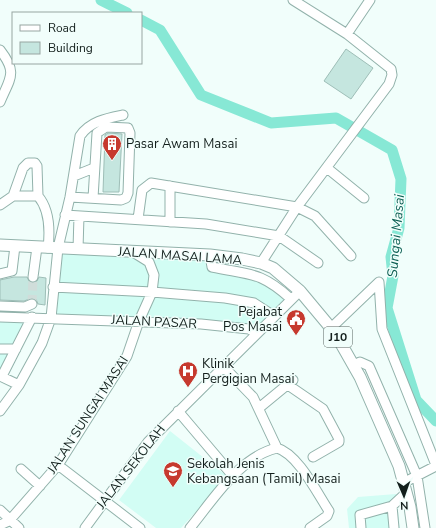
<svg xmlns="http://www.w3.org/2000/svg" width="436" height="528" viewBox="0 0 436 528" font-family="'Nunito Sans',sans-serif">
<style>
.built{fill:#d2fdf4}
.lines{fill:none;stroke-linecap:round;stroke-linejoin:round}
.river{stroke:#87e8d5;stroke-width:11}
.building{fill:#c5e6df;stroke:#9ebeb7}
.minor-tunnel{stroke:#d0ddda;stroke-width:9;stroke-dasharray:9 4.5;stroke-linecap:butt}
.minor-casing{stroke:#92b2ab;stroke-width:11}
.major-casing{stroke:#92b2ab;stroke-width:13}
.minor{stroke:#fff;stroke-width:9}
.major{stroke:#fff;stroke-width:11}
.labels{text-anchor:middle;dominant-baseline:central;stroke-width:3;stroke-linejoin:round;paint-order:stroke}
.shield{fill:#f1fefb;stroke:#56625f;stroke-width:1}
.shield-label{font-size:12px;font-weight:bold;fill:#131f1c}
.poi-label{font-size:13px;fill:#131f1c;stroke:#f1fefb;text-anchor:start}
.street-label{font-size:13px;fill:#131f1c;stroke:#f1fefb}
.water-label{font-size:14px;font-style:italic;fill:#0c5f53;stroke:#f1fefb}
</style>
<rect width="100%" height="100%" fill="#f1fefb"/>
<path class="built" d="M60,252l130,7 30,4 46,12 25,21 -38,38 -52,-7 -148,-7z
M0,315h31l-31,64z
M170,431l58,46 -47,51h-25l-37,-28z
M396,494l4,34h-51l-2,-19 11,-12z"/>
<g class="lines">
<path class="river" d="M101,0l26,13
M141,20l19,10 41,65 70,28 65,-5 56,32 9,29 -2,49 -8,29 2,19 -6,32 29,92 20,21"/>
</g>
<path class="building" d="M346,49l27,19 -22,31 -27,-18z
M108,133l14,1 -3,58h-16l2,-57z
M14,277h13l2,4 4,2 4,-2 2,-4 7,1 -1,27 -7,-1 -2,-5 -4,-1 -8,3 -24,-1v-20z"/>
<g class="lines">
<path class="minor-tunnel" d="M32,304l1,-27"/>
<defs>
<path id="minor" d="M347,34l23,-34
M0,50c18,23 10,28 0,52
M327,168l37,30
M74,176l20,-8
M170,186v36
M13,196l10,-28 5,-5h7l2,3 1,30
M70,197l51,3 5,-2 2,-5 2,-60 -2,-5 -22,-1 -9,6 -4,65
M0,205l13,-9h25c12,14 12,35 10,52
M65,215l141,9 73,12 39,27
M138,219l4,-29 9,-7 146,24 18,9 36,40
M78,249l1,-33
M210,255l2,12c38,8 48,4 79,32
M261,263l36,-56 92,-123 3,-9 -1,-6 -44,-35 -54,-34
M0,274l12,-3 3,-25
M33,277l4,-30
M53,287l99,5 73,6 29,5 20,13
M0,306l25,1 7,-3
M0,317l201,7 48,5 7,4
M331,328l48,-46 3,47 54,136
M0,349h16
M354,365l6,-3 9,4 48,110 8,52
M223,366l30,31 24,51
M0,376l19,9
M2,376l30,-59
M288,385l35,24 16,30v3l-26,15
M259,408l34,-28
M0,411l19,-26 23,-42 9,-25 7,-70 12,-51 10,-61c10,-15 28,-18 43,-21
M178,411l55,65
M277,448c21,6 40,45 52,63l-2,5 -17,12
M58,465l82,63
M21,469l19,17
M403,483l33,-17
M392,506l2,22
M0,510l19,18
M0,525l9,-4 49,-56 69,-109 12,-35 13,-29 2,-17 -5,-13 -16,-10
M85,528l63,-86 152,-151
M190,528c23,-28 49,-71 87,-80
M361,528l-1,-13 32,-9 14,-13"/>
<path id="major" d="M0,245l210,10 32,4 19,4 12,5 27,23 35,42 25,44 39,89 11,41 3,21"/>
</defs>
<use href="#minor" class="minor-casing"/>
<use href="#major" class="major-casing"/>
<use href="#minor" class="minor"/>
<use href="#major" class="major"/>
</g>
<defs>
<symbol id="building-pin" viewBox="-11 -11 22 30"><path d="M0 17L-7.5 6A9.5 9.5 0 1 1 7.5 6Z" fill="#c6392e" stroke="#f1fefb"/><path d="M-4-6H4V6H1V3H-1V6H-4ZM-2.5-4.3h1.7v1.8h-1.7ZM.8-4.3h1.7v1.8H.8ZM-2.5-1h1.7V.8h-1.7ZM.8-1h1.7V.8H.8Z" fill="#fff"/></symbol>
<symbol id="civic-pin" viewBox="-11 -11 22 30"><path d="M0 17L-7.5 6A9.5 9.5 0 1 1 7.5 6Z" fill="#c6392e" stroke="#f1fefb"/><path d="M-.6-6.5H3V-4.5H.6V-3L4-1V1h2V6H-6V1h2V-1L-.6-3ZM-1.2 2.5V6h2.4V2.5Z" fill="#fff"/></symbol>
<symbol id="hospital-pin" viewBox="-11 -11 22 30"><path d="M0 17L-7.5 6A9.5 9.5 0 1 1 7.5 6Z" fill="#c6392e" stroke="#f1fefb"/><path d="M-5-5h3v3.5h4V-5h3V5h-3V1.5h-4V5h-3Z" fill="#fff"/></symbol>
<symbol id="school-pin" viewBox="-11 -11 22 30"><path d="M0 17L-7.5 6A9.5 9.5 0 1 1 7.5 6Z" fill="#c6392e" stroke="#f1fefb"/><path d="M0-5L7-2L0 1L-7-2ZM-4 1L0 2.5L4 1V4Q0 6-4 4Z" fill="#fff"/></symbol>
</defs>
<g fill-rule="evenodd">
<use href="#building-pin" x="101" y="133" width="22" height="30"/>
<use href="#civic-pin" x="285" y="308" width="22" height="30"/>
<use href="#hospital-pin" x="177" y="360" width="22" height="30"/>
<use href="#school-pin" x="162" y="460" width="22" height="30"/>
</g>
<g class="labels">
<rect class="shield" x="324" y="327" width="28" height="20" rx="3"/>
<g class="shield-label">
<text x="338" y="337">J10</text>
</g>
<g class="poi-label">
<text x="126" y="144">Pasar Awam Masai</text>
<text x="282" y="312" text-anchor="end">Pejabat<tspan x="282" dy="15">Pos Masai</tspan></text>
<text x="202" y="364">Klinik<tspan x="202" dy="15">Pergigian Masai</tspan></text>
<text x="187" y="464">Sekolah Jenis<tspan x="187" dy="15">Kebangsaan (Tamil) Masai</tspan></text>
</g>
<g class="street-label">
<text transform="translate(180 256) rotate(4)">JALAN MASAI LAMA</text>
<text transform="translate(154 322) rotate(3)">JALAN PASAR</text>
<text transform="translate(88 415) rotate(-57)">JALAN SUNGAI MASAI</text>
<text transform="translate(131 467) rotate(-52)">JALAN SEKOLAH</text>
</g>
<g class="water-label">
<text transform="translate(396 236) rotate(-85)">Sungai Masai</text>
</g>
</g>
<rect x="12" y="12" width="130" height="52" fill="#f1fefb" stroke="#98a5a2"/>
<rect x="20" y="25" width="20" height="6" fill="#ffffff" stroke="#98a5a2"/>
<text x="48" y="32" font-size="12" fill="#131f1c">Road</text>
<rect x="20" y="42" width="20" height="12" fill="#c5e6df" stroke="#98a5a2"/>
<text x="48" y="52" font-size="12" fill="#131f1c">Building</text>
<g transform="translate(404 496) rotate(178)" stroke="#f1fefb" stroke-width="3" paint-order="stroke">
<path d="M0-3L7 15L0 10L-7 15Z" fill="#131f1c"/>
<text y="-6" font-size="11" font-weight="bold" text-anchor="middle" fill="#131f1c">N</text>
</g>
</svg>
